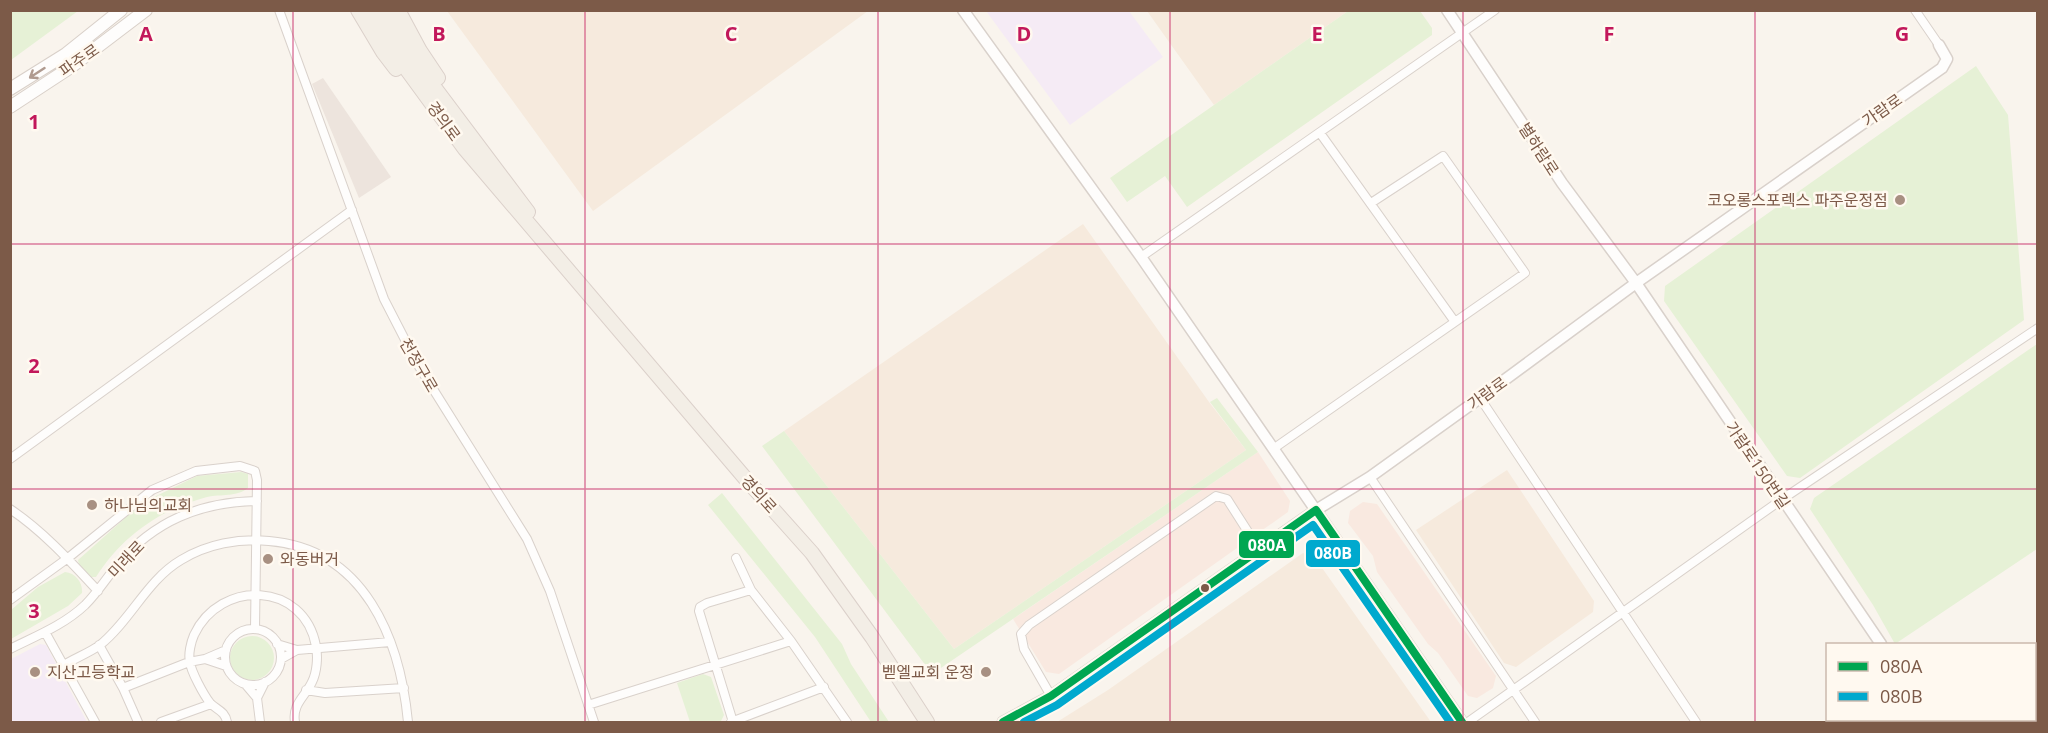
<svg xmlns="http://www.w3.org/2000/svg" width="2048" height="733" viewBox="0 0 2048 733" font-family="'Open Sans','Noto Sans KR',sans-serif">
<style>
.residential{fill:#f6eadd}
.commercial{fill:#f9e9e0}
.industrial{fill:#ede4dd}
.education{fill:#f5ebf5}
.green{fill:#e6f1d6}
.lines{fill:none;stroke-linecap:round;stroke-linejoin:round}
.minor-casing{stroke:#d9d1cb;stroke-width:10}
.tertiary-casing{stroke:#d9d1cb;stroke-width:13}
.secondary-casing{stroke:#d9d0c9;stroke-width:14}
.primary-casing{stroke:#dbd0ca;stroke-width:16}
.minor{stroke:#fefdfc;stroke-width:8}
.tertiary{stroke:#fefdfc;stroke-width:10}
.secondary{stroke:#fefdfc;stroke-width:12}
.primary{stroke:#f3eee6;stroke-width:14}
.bus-1-casing{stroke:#fff9f0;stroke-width:12}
.bus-2-casing{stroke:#fff9f0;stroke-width:12}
.bus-1{stroke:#00a651;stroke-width:8}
.bus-2{stroke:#00a9ce;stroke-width:8}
.oneway{stroke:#b09b90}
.grid{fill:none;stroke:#c2185b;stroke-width:1.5;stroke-opacity:0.55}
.poi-dot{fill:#a89082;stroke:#fff9f0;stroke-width:2}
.bus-dot{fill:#7c5a48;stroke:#fff9f0;stroke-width:2}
.labels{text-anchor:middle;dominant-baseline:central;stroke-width:5;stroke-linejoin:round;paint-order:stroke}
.street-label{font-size:16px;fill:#7c5a48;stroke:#fff9f0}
.poi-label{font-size:16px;fill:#7c5a48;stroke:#fff9f0;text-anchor:start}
.grid-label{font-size:20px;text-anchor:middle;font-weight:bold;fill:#c2185b;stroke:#fff9f0;stroke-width:5;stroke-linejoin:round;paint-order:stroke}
.line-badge{stroke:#fff9f0;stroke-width:2}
.badge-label{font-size:16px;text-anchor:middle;font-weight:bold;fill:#fff}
</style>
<rect width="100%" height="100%" fill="#f9f4ed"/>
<path class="residential" d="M447,11h421l-275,200z
M1147,11h201l-134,94z
M1083,224l126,178 37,48 -292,199 -170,-218z
M1507,470l87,131 -1,11 -77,55 -12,-4 -88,-133z
M1303,553l12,5 116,164h-374l51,-32z"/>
<path class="commercial" d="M1258,452l32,49 -2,11 -229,162 -13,-2 -33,-53z
M1363,502l14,2 119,172 -3,12 -16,10 -9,-2 -30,-43 -10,-9 -51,-72 -4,-16 -25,-33 2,-12z"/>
<path class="industrial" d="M323,78l68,99 -32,21 -47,-114z"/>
<path class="education" d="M986,11h143l34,46 -93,68z
M40,644l6,1 41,77h-76v-63z"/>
<path class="green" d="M11,10h67v1l-67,49z
M1348,11h72l12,17v7l-245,172 -22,-31 -38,26 -17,-24z
M1976,66l32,49 16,205 -224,158 -13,-2 -123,-175 1,-15z
M2037,344v205l-142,95 -22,-39 -63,-96 4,-11z
M1217,398l41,54 -326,222 -170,-228 22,-15 170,218 292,-199 -36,-48z
M241,472l7,2v14c-11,9 -27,6 -41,9 -46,12 -85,39 -111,80h-5l-12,-12 -1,-5 64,-57 55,-27z
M722,493l120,151 9,20 38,58h-18l-56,-85 -107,-132z
M65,572c11,1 18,11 17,21l-14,13 -57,33v-29l27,-23z
M230 658a22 22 0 1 1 44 0a22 22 0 1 1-44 0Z
M703,674l8,3 13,38 -3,6 -31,1 -13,-39z"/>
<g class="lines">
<defs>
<path id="minor" d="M279,10l105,289 34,66 109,174 23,52 44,131
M1915,10l24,35
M1320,133l135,189
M1141,257l354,-247
M1480,398l216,324
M1273,449l252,-176 -82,-117 -72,47
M10,459l342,-249
M1370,477l165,245
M10,509c33,22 61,53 88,82
M736,558l15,32 40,51 56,81
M10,600l58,-42 84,-68 44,-19 44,-5 15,5 2,9 -2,149
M225 657a28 28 0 1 1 56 0a28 28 0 1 1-56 0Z
M45,632l50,90
M277,644l20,6 -16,9
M99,645l24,43 15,34
M10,649c26,-13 54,-24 75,-44 12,-12 21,-26 32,-40 37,-44 83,-63 140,-64
M226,650l-21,9 21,7
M297,650l93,-8
M64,665c11,-7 25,-12 36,-20 31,-25 47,-65 81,-85 26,-16 58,-22 88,-19 96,8 131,98 139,181
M246,685l11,13 8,-16
M123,688l66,-26 16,-3
M306,690l19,3 79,-5
M1051,696l-27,-47 -3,-15 8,-9 187,-129 11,3 32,50
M257,698l3,24
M588,705l203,-64
M161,722l50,-18
M227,722c-2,-11 -10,-12 -17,-19 -6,-8 -19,-31 -20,-41 -2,-8 1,-20 4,-27 26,-56 110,-54 122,11 2,11 1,26 -4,36 -7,15 -20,22 -17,40
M731,722l93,-35
M733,722l-34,-111 1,-4 7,-4 44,-13
M1468,722l313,-222 257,-172"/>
<path id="tertiary" d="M963,10l178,247 321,465
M1447,10l115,173 74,100 245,361
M1932,720l2,2
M1003,722l48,-26 265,-186 54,-33 110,-79 156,-115 306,-215 5,-9 -8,-14"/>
<path id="secondary" d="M10,89l56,-35 55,-44
M10,107l61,-40 75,-57"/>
<path id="primary" d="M358,10l25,42 13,17
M372,10l25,46 68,93 280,329 67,75 60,84 55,85
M383,10l30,49 115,153
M398,10l22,41 18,27"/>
</defs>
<use href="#minor" class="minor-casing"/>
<use href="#tertiary" class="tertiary-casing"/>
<use href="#secondary" class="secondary-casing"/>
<use href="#primary" class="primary-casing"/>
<use href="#minor" class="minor"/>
<use href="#tertiary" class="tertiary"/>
<use href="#secondary" class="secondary"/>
<use href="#primary" class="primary"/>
<defs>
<path id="bus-1" d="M1003,722l48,-26 265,-186 146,212"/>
<path id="bus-2" d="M1024,722l33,-17 256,-180 137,197"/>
</defs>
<use href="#bus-1" class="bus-1-casing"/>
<use href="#bus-2" class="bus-2-casing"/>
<use href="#bus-1" class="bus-1"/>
<use href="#bus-2" class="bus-2"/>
</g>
<defs><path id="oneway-shaft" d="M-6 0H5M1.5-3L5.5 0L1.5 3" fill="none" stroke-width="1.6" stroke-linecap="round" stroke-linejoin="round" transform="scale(1.5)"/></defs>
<use class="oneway" href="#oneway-shaft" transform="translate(37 73) rotate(147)"/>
<path class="grid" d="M293,10v712M585,10v712M878,10v712M1170,10v712M1463,10v712M1755,10v712M10,244h2028M10,489h2028"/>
<g class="poi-dot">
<circle cx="1900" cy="200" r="6"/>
<circle cx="92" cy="505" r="6"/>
<circle cx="268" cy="559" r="6"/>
<circle cx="35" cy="672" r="6"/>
<circle cx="986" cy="672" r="6"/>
</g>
<circle class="bus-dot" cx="1205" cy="588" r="5"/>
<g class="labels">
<g class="street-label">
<text transform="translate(79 60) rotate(-35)">파주로</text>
<text transform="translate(1882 110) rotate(-35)">가람로</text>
<text transform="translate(444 121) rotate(54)">경의로</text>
<text transform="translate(1539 149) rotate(57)">별하람로</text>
<text transform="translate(419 365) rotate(60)">천정구로</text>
<text transform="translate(1487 393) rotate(-36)">가람로</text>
<text transform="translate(1758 465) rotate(56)">가람로150번길</text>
<text transform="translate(759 494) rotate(48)">경의로</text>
<text transform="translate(126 559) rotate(-47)">미래로</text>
</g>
<g class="poi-label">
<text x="1888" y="200" text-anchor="end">코오롱스포렉스 파주운정점</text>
<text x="104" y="505">하나님의교회</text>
<text x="280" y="559">와동버거</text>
<text x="47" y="672">지산고등학교</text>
<text x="974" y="672" text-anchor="end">벧엘교회 운정</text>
</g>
</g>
<g class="grid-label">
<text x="146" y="41">A</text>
<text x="439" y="41">B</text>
<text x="731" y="41">C</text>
<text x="1024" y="41">D</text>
<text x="1317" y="41">E</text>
<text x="1609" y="41">F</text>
<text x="1902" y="41">G</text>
<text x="34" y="129">1</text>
<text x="34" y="373">2</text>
<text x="34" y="618">3</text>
</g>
<g class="line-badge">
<rect x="1238" y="530" width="57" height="29" rx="6" fill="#00a651"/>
<rect x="1305" y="539" width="56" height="29" rx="6" fill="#00a9ce"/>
</g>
<g class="badge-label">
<text x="1267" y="551">080A</text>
<text x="1333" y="559">080B</text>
</g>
<rect width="2048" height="733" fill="none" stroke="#7c5a48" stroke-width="24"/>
<rect x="1826" y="643" width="210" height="78" fill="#fff9f0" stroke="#cbb9ad" stroke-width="1.5"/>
<rect x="1838" y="662" width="30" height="9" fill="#00a651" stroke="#cbb9ad" stroke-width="1.5"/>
<text x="1880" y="673" font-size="18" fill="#7c5a48">080A</text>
<rect x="1838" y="692" width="30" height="9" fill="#00a9ce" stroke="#cbb9ad" stroke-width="1.5"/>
<text x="1880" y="703" font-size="18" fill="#7c5a48">080B</text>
</svg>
